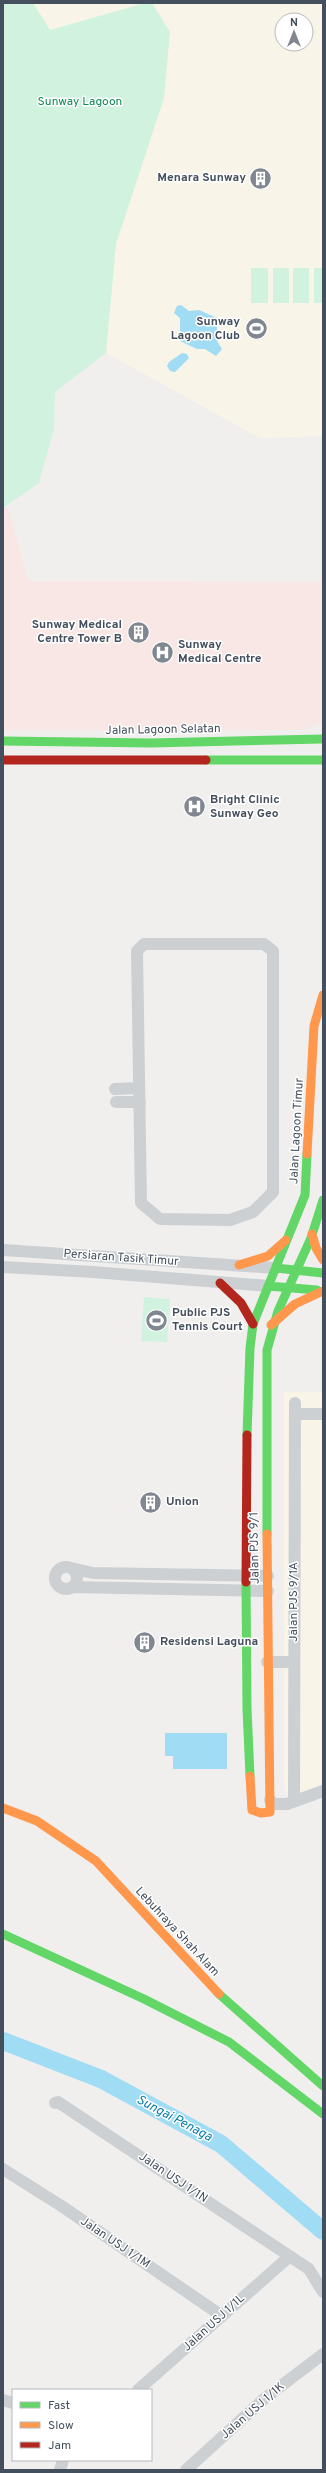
<svg xmlns="http://www.w3.org/2000/svg" width="326" height="2473" viewBox="0 0 326 2473" font-family="Overpass,sans-serif">
<style>
.commercial{fill:#f8f4e8;fill-rule:evenodd}
.medical{fill:#f8e7e4}
.green{fill:#d0f2df}
.water{fill:#a0dcf4}
.lines{fill:none;stroke-linecap:round;stroke-linejoin:round}
.river{stroke:#a0dcf4;stroke-width:18}
.street{stroke:#ccd0d3;stroke-width:12}
.fast{stroke:#63d668;stroke-width:9}
.slow{stroke:#ff974d;stroke-width:9}
.jam{stroke:#b3261e;stroke-width:9}
.labels{text-anchor:middle;dominant-baseline:central;stroke-width:3;stroke-linejoin:round;paint-order:stroke}
.park-label{font-size:12px;fill:#0c8753;stroke:#fff}
.poi-label{font-size:12px;font-weight:bold;fill:#444f5d;stroke:#fff;text-anchor:start}
.street-label{font-size:12px;fill:#444f5d;stroke:#fff}
.water-label{font-size:13px;font-style:italic;fill:#017bac;stroke:#fff}
</style>
<rect width="100%" height="100%" fill="#f0efee"/>
<path class="commercial" d="M3,3h320v433l-63,2 -154,-85 -51,39 -1,37 -15,54 -36,25zM282,20h24v24h-24z
M284,1392h39v402l-33,13 -6,-23z"/>
<path class="medical" d="M8,507l20,74 295,1v140l-17,7 -8,1h-295v-222z"/>
<path class="green" d="M3,3h30l17,27 95,-27h7l18,29 -6,66 -48,146 -10,109 -51,39 -1,37 -15,54 -36,25z
M251,268h17v35h-17z
M273,268h16v35h-16z
M293,268h16v35h-16z
M314,268h9v35h-9z
M144,1297l26,2 -3,43 -26,-1z"/>
<path class="water" d="M181,305l8,6 10,-1 18,8v23l5,8 -6,7 -11,-7h-8l-17,-8v-23l-6,-5 3,-7z
M182,353l5,1 2,4 -14,14 -5,-1 -3,-5 2,-4z
M165,1733h62v36h-54v-13h-8z"/>
<g class="lines">
<path class="river" d="M3,2041l98,38 120,65 102,87"/>
<path class="street" d="M144,944h120l9,7v241l-20,20 -23,8 -70,-1 -19,-16 -4,-252z
M115,1089l24,-1
M116,1102h24
M3,1250l273,18
M3,1267l90,5 175,14
M295,1414h28
M55 1578a11 11 0 1 1 22 0a11 11 0 1 1-22 0Z
M71,1568l22,5 175,3
M72,1587l196,4
M267,1662h27
M270,1800l4,4h13l36,-13
M294,1801l1,-398
M55,2103l3,-1 251,167 14,23
M3,2169l60,38 159,109
M138,2390l152,-134
M3,2400l10,3
M60,2470l3,-10
M186,2470l78,-71 59,-45"/>
<path class="fast" d="M3,741l148,2 172,-4
M206,760h117
M276,1268l47,5
M268,1286l49,4
M247,1435l3,-87 3,-24 52,-129 2,-41
M267,1534v-184l11,-39 33,-73 12,-38
M246,1582l1,127 3,67
M3,1934l141,65 85,43 94,72
M219,1994l104,92"/>
<path class="slow" d="M307,1154l7,-128 9,-31
M312,1234l4,14 7,12
M239,1265l29,-9 18,-16
M271,1325l24,-21 28,-13
M250,1776l2,34 9,3 9,-1 -3,-278
M3,1808l34,13 59,40 123,133"/>
<path class="jam" d="M3,760h203
M220,1283l21,20 12,21
M246,1582l1,-147"/>
</g>
<defs>
<symbol id="building-disc" viewBox="-11 -11 22 22"><circle r="9.5" fill="#808790" stroke="#fff"/><path d="M-4-6H4V6H1V3H-1V6H-4ZM-2.5-4.3h1.7v1.8h-1.7ZM.8-4.3h1.7v1.8H.8ZM-2.5-1h1.7V.8h-1.7ZM.8-1h1.7V.8H.8Z" fill="#fff"/></symbol>
<symbol id="stadium-disc" viewBox="-11 -11 22 22"><circle r="9.5" fill="#808790" stroke="#fff"/><path d="M0-5a6.5 5 0 1 0 0 10a6.5 5 0 1 0 0-10ZM-3.5-1.8h7v3.6h-7Z" fill="#fff"/></symbol>
<symbol id="hospital-disc" viewBox="-11 -11 22 22"><circle r="9.5" fill="#808790" stroke="#fff"/><path d="M-5-5h3v3.5h4V-5h3V5h-3V1.5h-4V5h-3Z" fill="#fff"/></symbol>
</defs>
<g fill-rule="evenodd">
<use href="#building-disc" x="248" y="166" width="25" height="25"/>
<use href="#stadium-disc" x="244" y="316" width="25" height="25"/>
<use href="#building-disc" x="126" y="620" width="25" height="25"/>
<use href="#hospital-disc" x="150" y="640" width="25" height="25"/>
<use href="#hospital-disc" x="182" y="794" width="25" height="25"/>
<use href="#stadium-disc" x="144" y="1308" width="25" height="25"/>
<use href="#building-disc" x="138" y="1490" width="25" height="25"/>
<use href="#building-disc" x="132" y="1630" width="25" height="25"/>
</g>
<g class="labels">
<g class="park-label">
<text x="80" y="102">Sunway Lagoon</text>
</g>
<g class="poi-label">
<text x="246" y="178" text-anchor="end">Menara Sunway</text>
<text x="240" y="322" text-anchor="end">Sunway<tspan x="240" dy="14">Lagoon Club</tspan></text>
<text x="122" y="625" text-anchor="end">Sunway Medical<tspan x="122" dy="14">Centre Tower B</tspan></text>
<text x="178" y="645">Sunway<tspan x="178" dy="14">Medical Centre</tspan></text>
<text x="210" y="800">Bright Clinic<tspan x="210" dy="14">Sunway Geo</tspan></text>
<text x="172" y="1313">Public PJS<tspan x="172" dy="14">Tennis Court</tspan></text>
<text x="166" y="1502">Union</text>
<text x="160" y="1642">Residensi Laguna</text>
</g>
<g class="street-label">
<text transform="translate(163 730) rotate(-1)">Jalan Lagoon Selatan</text>
<text transform="translate(297 1131) rotate(-87)">Jalan Lagoon Timur</text>
<text transform="translate(121 1258) rotate(4)">Persiaran Tasik Timur</text>
<text transform="translate(255 1548) rotate(-91)">Jalan PJS 9/1</text>
<text transform="translate(294 1602) rotate(-90)">Jalan PJS 9/1A</text>
<text transform="translate(177 1932) rotate(47)">Lebuhraya Shah Alam</text>
<text transform="translate(173 2178) rotate(34)">Jalan USJ 1/1N</text>
<text transform="translate(115 2243) rotate(34)">Jalan USJ 1/1M</text>
<text transform="translate(214 2323) rotate(-42)">Jalan USJ 1/1L</text>
<text transform="translate(253 2411) rotate(-41)">Jalan USJ 1/1K</text>
</g>
<g class="water-label">
<text transform="translate(174 2119) rotate(28)">Sungai Penaga</text>
</g>
</g>
<rect width="326" height="2473" fill="none" stroke="#444f5d" stroke-width="8"/>
<rect x="12" y="2389" width="140" height="72" fill="#ffffff" stroke="#b4b9be"/>
<rect x="20" y="2402" width="20" height="6" fill="#63d668" stroke="#b4b9be"/>
<text x="48" y="2409" font-size="12" fill="#444f5d">Fast</text>
<rect x="20" y="2422" width="20" height="6" fill="#ff974d" stroke="#b4b9be"/>
<text x="48" y="2429" font-size="12" fill="#444f5d">Slow</text>
<rect x="20" y="2442" width="20" height="6" fill="#b3261e" stroke="#b4b9be"/>
<text x="48" y="2449" font-size="12" fill="#444f5d">Jam</text>
<g transform="translate(294 32)"><circle r="19" fill="#ffffff" stroke="#b4b9be"/>
<path d="M0-3L7 15L0 10L-7 15Z" fill="#808790"/>
<text y="-6" font-size="11" font-weight="bold" text-anchor="middle" fill="#444f5d">N</text>
</g>
</svg>
